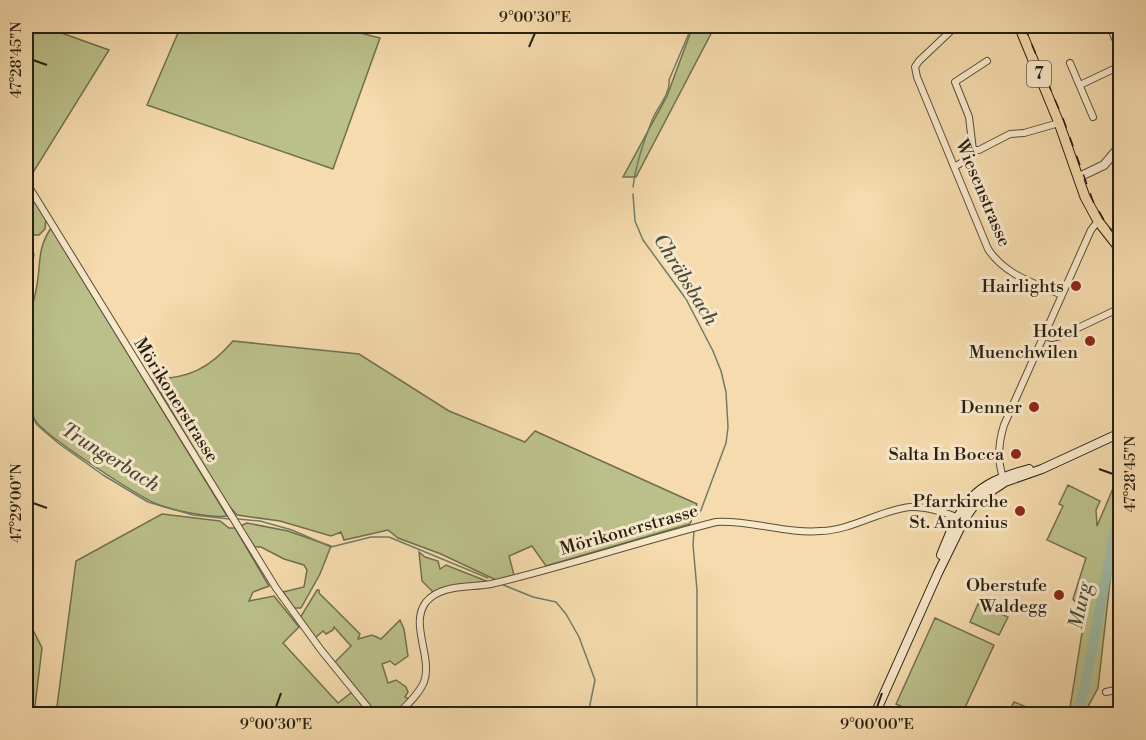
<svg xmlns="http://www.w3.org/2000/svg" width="1146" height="740" viewBox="0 0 1146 740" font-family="'Libre Bodoni',serif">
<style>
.green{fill:#bbc08a;stroke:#716f4e;stroke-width:1.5}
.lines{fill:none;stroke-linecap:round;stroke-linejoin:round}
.stream{stroke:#6e7d6a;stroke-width:1.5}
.river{stroke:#9dbca5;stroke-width:10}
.minor-casing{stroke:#5a4d38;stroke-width:8}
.tertiary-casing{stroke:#5a4d38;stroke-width:10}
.secondary-casing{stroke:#271e11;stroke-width:10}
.primary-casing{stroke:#271e11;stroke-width:11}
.minor{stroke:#f8e8ca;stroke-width:6}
.tertiary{stroke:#f8e8ca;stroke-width:8}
.secondary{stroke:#f8e8ca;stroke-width:8}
.primary{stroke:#f5dbad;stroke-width:9}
.rail{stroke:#271e11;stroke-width:1.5;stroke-dasharray:10 10;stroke-linecap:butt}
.ticks{fill:none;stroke:#271e11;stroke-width:2}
.poi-dot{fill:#8f2418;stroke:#f8e8ca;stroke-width:2}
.labels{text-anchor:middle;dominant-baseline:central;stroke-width:6;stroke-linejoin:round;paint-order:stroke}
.shield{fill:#f8e8ca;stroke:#665b48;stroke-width:1.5}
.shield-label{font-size:16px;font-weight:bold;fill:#271e11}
.street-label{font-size:18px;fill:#271e11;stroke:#f8e8ca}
.poi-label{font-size:18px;fill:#271e11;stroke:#f8e8ca;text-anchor:end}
.water-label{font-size:20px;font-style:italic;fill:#4a4d3d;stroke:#f8e8ca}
.neatline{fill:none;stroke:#271e11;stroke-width:2}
.ticks-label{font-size:15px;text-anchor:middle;fill:#271e11}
</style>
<rect width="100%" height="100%" fill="#f5dbad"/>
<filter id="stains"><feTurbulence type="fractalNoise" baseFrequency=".00333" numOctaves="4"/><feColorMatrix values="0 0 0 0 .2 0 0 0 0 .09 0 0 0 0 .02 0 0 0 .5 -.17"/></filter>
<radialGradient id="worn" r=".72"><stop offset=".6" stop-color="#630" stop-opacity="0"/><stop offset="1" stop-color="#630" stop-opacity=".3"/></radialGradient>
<path class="green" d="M26,26h16l67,24 -80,129 -3,-7z
M181,26h152l47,12 -47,131 -186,-64z
M693,26h22l-79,151h-13l44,-81z
M26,187l20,31 -1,11 -6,6h-5l-8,-19z
M51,228l176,288c-16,2 -52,-5 -68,-11 -18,-7 -116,-70 -124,-85 -13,-24 -12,-68 -8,-95 3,-13 8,-26 10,-40 4,-23 0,-36 14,-57z
M233,341l126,13 90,57 76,31 10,-11 162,73 -7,20 -144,42 -14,-20 -23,10 5,19 -18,5 -55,-26 -43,-16 -10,-8 -44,10 -3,-8 -10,4 -51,-15 -43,-6 -14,-16 -70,-120c35,0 57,-11 80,-38z
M1120,472v46l-4,26 4,-17v45l-9,1 -13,115 -14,26h-15l16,-100 -12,-15 13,-41 -39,-18 16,-34 -4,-2 9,-19 32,16 -4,9 1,16z
M162,514l58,7 9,7h6l34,58 -16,6 -4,9 25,-5 25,31 -16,16 55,60 14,-11 16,20 -3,2h-309l20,-153z
M247,523l41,8 43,15 -11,28 -19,34h-7l-11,-16 21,-5 3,-17 -3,-5 -20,-6 -23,-12h-6l-15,-21z
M419,552l6,5 13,4 2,8 6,-4 43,17 -56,10 -11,-11z
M317,590h2v3l41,41 -2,5 14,-4 9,4 19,-19 4,9 4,27 -13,9 -5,-4 -8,3 6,19 8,-3 10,7 2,5 -3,5 4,2 -14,15h-18l-42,-52 16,-16 -17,-19 -1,3 -7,4 -3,-3 -8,7 -15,-20z
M978,604l30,13 -9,18 -29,-13z
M26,616l16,32 -8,66h-8z
M935,618l59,27 -32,69h-43l-23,-10z
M1014,702l30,12h-36z"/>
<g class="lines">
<path class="stream" d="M633,187c3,-23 11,-47 20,-69 5,-11 18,-26 16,-38l23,-54
M633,194l2,27 8,19 43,59 27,52 8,20 5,21 2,35 -2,16 -28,75
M26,235l8,19 -8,53
M26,405l11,20 21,18 45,32 45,27 45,13 37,4
M238,519l22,2 32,9 39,17 40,-10h18l99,41
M694,531l-1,14 4,45v124
M501,584l32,13 23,5 10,12 13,23 16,43 -7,34"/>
<path class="river" d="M1077,714l7,-22 36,-188"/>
<defs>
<path id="minor" d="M956,26l-37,35 -4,6 2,10 71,172c17,26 46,34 74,46
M1110,26l10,25
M1070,63l23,54
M1080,85l40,-19
M973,150l-4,-33 -14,-35 32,-21
M1112,157l8,4
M954,167l7,-4 12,-13h6l31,-16 14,-1 35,-10
M26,182l250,406 45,62 52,64
M1044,335l7,3 10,-2 59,-28
M1004,480c-7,-18 -6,-36 0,-55l87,-195 7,-9
M1106,692l14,-3
M398,714c9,-9 21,-20 26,-32 9,-25 -15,-58 2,-80 15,-18 44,-14 65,-18 76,-18 150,-43 225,-62 35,-2 70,12 105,9 31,-1 60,-21 89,-24 16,-1 34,5 49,11"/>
<path id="tertiary" d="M1079,177l25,-12 16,-19"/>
<path id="secondary" d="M941,555c21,-53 31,-71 88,-86
M875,714l63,-141 26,-53 14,-20 27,-18 37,-13 78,-36"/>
<path id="primary" d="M1019,26l40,97 26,74 13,24 22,28"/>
</defs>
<use href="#minor" class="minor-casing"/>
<use href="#tertiary" class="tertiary-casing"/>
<use href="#secondary" class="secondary-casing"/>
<use href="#primary" class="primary-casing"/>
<use href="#minor" class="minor"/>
<use href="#tertiary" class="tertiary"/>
<use href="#secondary" class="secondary"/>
<use href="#primary" class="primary"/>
<path class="rail" d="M1024,26l40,95 29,80 11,19 16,22"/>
</g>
<path class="ticks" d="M529,47l6,-14M33,60l14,5M1099,469l14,5M33,503l14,5M276,707l5,-14M877,707l5,-14"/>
<g class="poi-dot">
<circle cx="1076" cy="286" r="6"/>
<circle cx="1090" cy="341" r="6"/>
<circle cx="1034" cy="407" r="6"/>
<circle cx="1016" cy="454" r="6"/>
<circle cx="1020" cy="511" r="6"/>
<circle cx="1059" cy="595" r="6"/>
</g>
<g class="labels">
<rect class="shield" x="1027" y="61" width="24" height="26" rx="4.5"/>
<g class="shield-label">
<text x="1039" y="74">7</text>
</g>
<g class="street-label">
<text transform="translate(983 193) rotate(67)">Wiesenstrasse</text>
<text transform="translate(176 400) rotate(58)">Mörikonerstrasse</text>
<text transform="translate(629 530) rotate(-16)">Mörikonerstrasse</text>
</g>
<g class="poi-label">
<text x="1064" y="286">Hairlights</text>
<text x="1078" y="331">Hotel<tspan x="1078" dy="21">Muenchwilen</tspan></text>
<text x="1022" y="407">Denner</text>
<text x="1004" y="454">Salta In Bocca</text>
<text x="1008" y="501">Pfarrkirche<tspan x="1008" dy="21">St. Antonius</tspan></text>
<text x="1047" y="585">Oberstufe<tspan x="1047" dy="21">Waldegg</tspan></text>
</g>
<g class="water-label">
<text transform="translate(685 280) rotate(58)">Chräbsbach</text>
<text transform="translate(110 458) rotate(32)">Trungerbach</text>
<text transform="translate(1081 606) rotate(-78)">Murg</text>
</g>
</g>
<rect width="1146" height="740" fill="none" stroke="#f5dbad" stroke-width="66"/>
<rect x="33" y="33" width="1080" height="674" class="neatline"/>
<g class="ticks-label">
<text x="535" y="22">9°00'30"E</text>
<text transform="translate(16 60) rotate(-90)" y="5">47°28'45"N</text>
<text transform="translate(1130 474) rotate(-90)" y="5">47°28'45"N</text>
<text transform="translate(16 503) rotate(-90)" y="5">47°29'00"N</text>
<text x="276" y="729">9°00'30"E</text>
<text x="877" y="729">9°00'00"E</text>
</g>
<rect width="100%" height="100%" filter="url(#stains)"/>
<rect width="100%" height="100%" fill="url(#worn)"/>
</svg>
